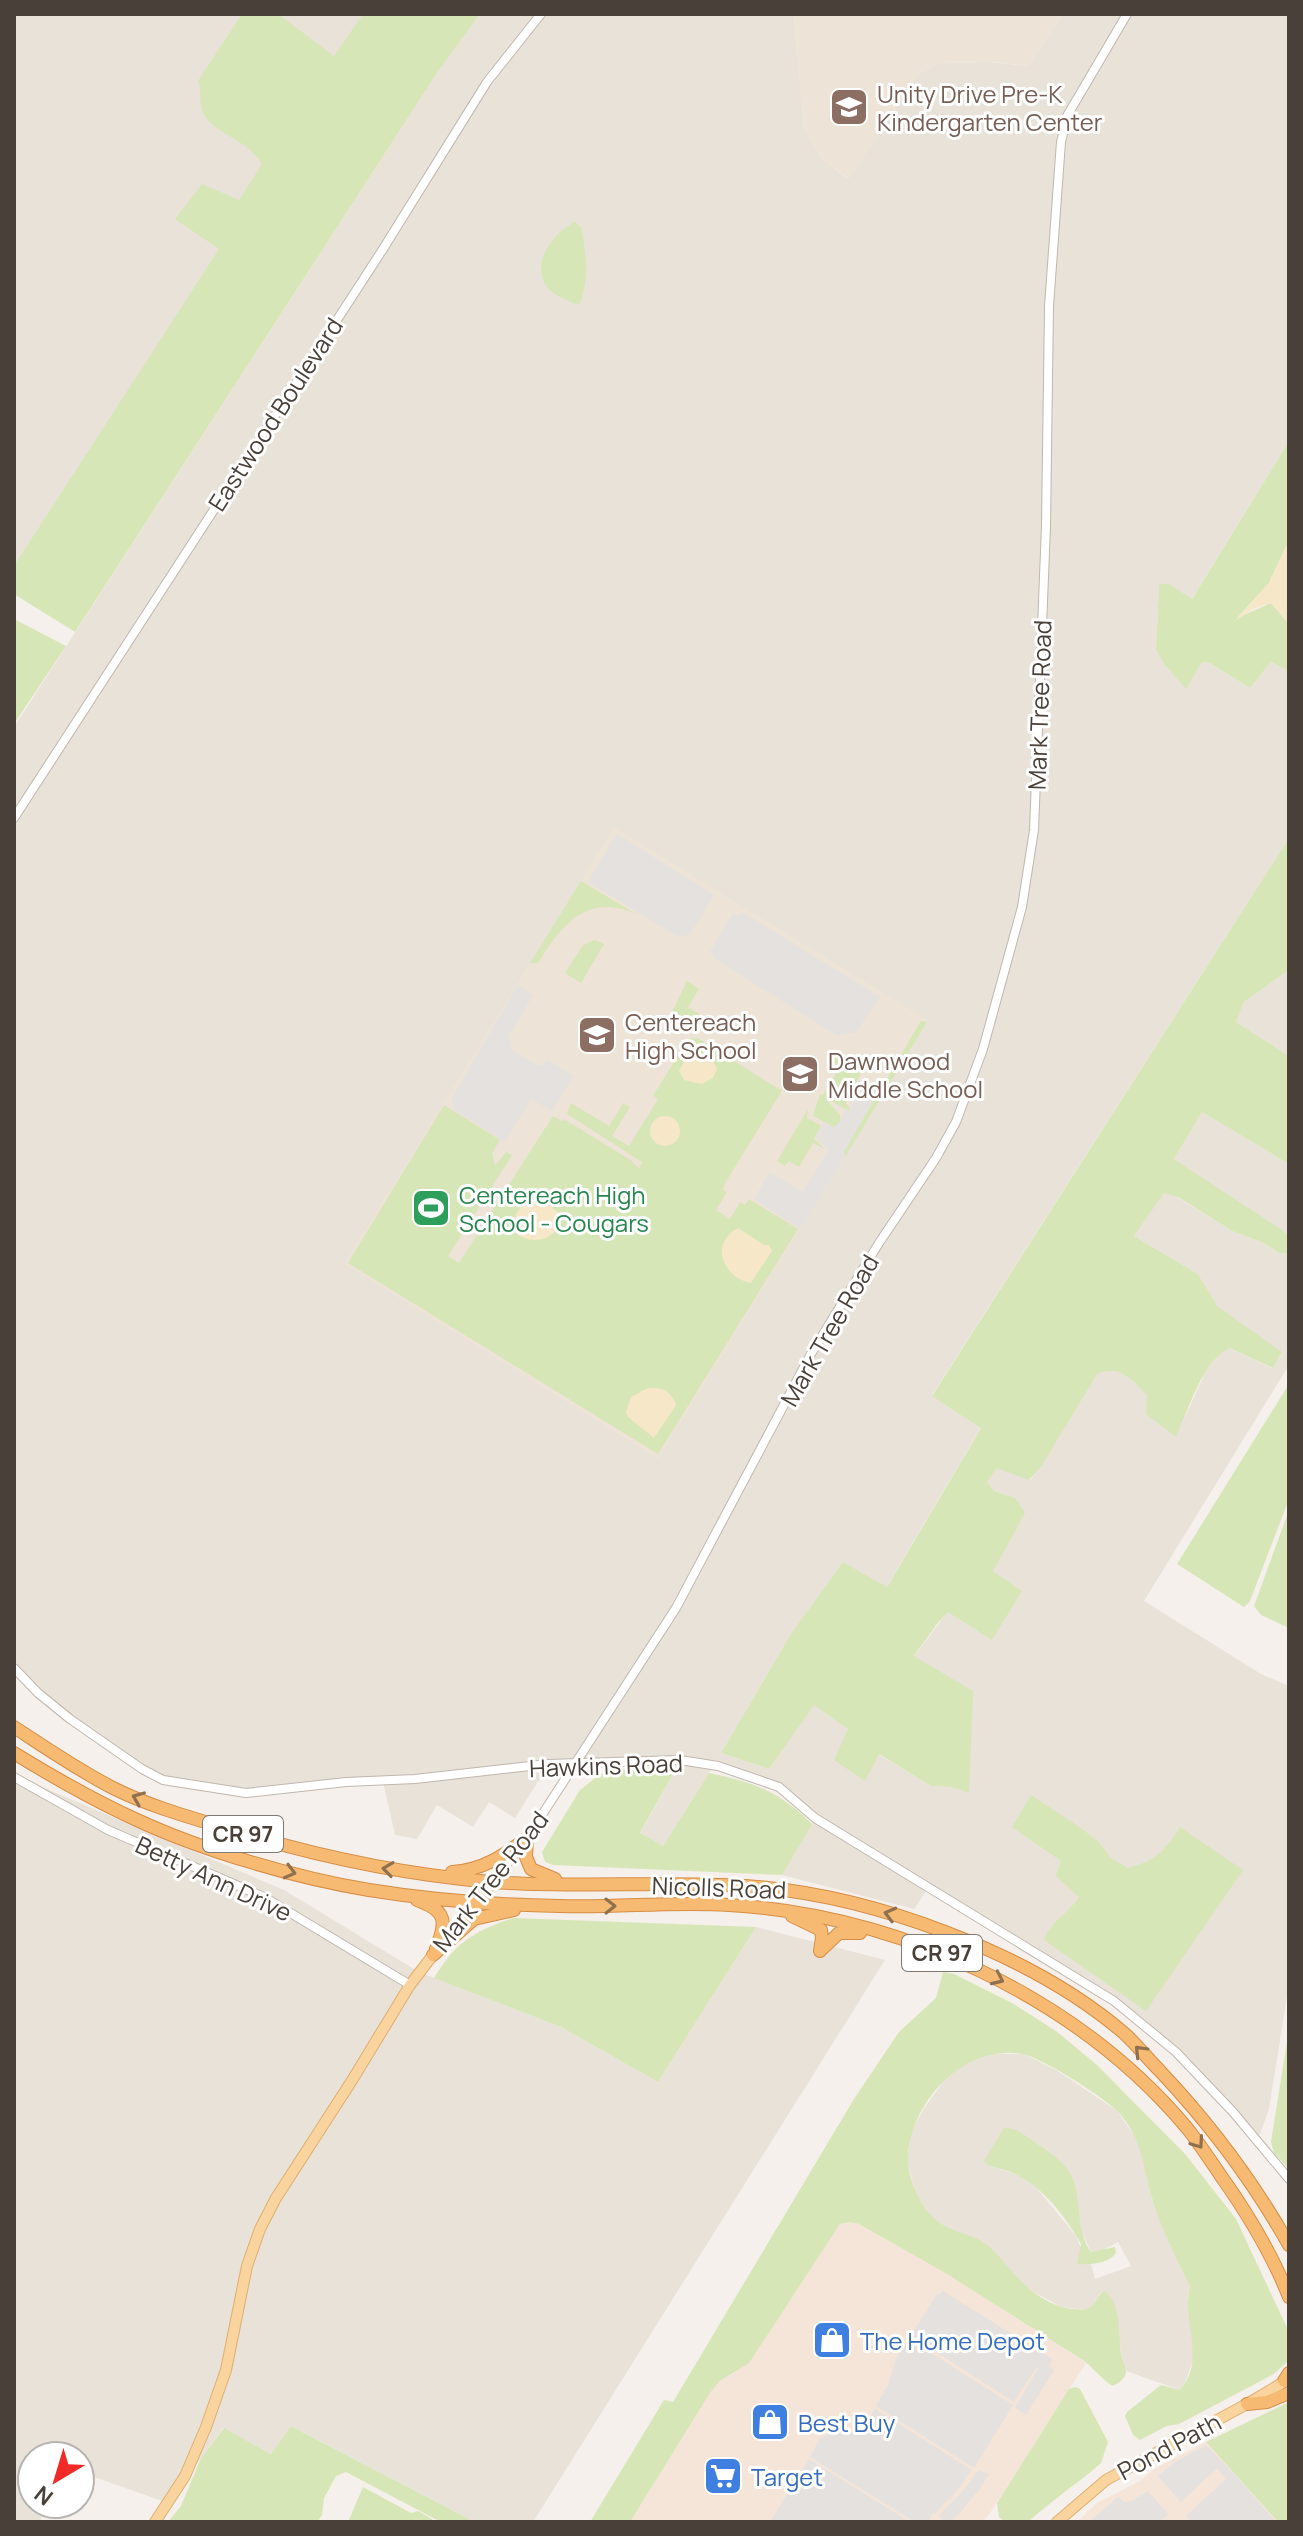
<svg xmlns="http://www.w3.org/2000/svg" width="1303" height="2536" viewBox="0 0 1303 2536" font-family="Manrope,sans-serif">
<style>
.residential{fill:#e8e2d9;fill-rule:evenodd}
.commercial{fill:#f5e5d8}
.education{fill:#ede3d6}
.green{fill:#d7e6b6}
.sand{fill:#f6e7c9}
.parking{fill:#e4e1df}
.lines{fill:none;stroke-linecap:round;stroke-linejoin:round}
.minor-casing{stroke:#c0b7ae;stroke-width:10}
.major-casing{stroke:#dfae6f;stroke-width:12}
.highway-casing{stroke:#d78c43;stroke-width:14}
.minor{stroke:#fff;stroke-width:8}
.major{stroke:#f9d49f;stroke-width:10}
.highway{stroke:#f7ba73;stroke-width:12}
.oneway{stroke:#8f7150}
.labels{text-anchor:middle;dominant-baseline:central;stroke-width:6;stroke-linejoin:round;paint-order:stroke}
.shield{fill:#fff;stroke:#807974;stroke-width:2}
.shield-label{font-size:22px;font-weight:bold;fill:#494039}
.education-label{font-size:24px;fill:#785e54;stroke:#fff;text-anchor:start}
.street-label{font-size:24px;fill:#494039;stroke:#fff}
.leisure-label{font-size:24px;fill:#27864d;stroke:#fff;text-anchor:start}
.shop-label{font-size:24px;fill:#366cbe;stroke:#fff;text-anchor:start}
</style>
<rect width="100%" height="100%" fill="#f5f0eb"/>
<path class="residential" d="M14,14h354l-31,44 -66,-43 7,142 -264,417z
M480,14h314l10,112 10,21 9,13 25,19 71,-106 21,-10 51,-1 37,4 35,-52h226v427l-98,159 -22,-16h-10l-3,66 8,14 22,24 16,-26 8,1 40,25 21,-26 18,9v167l-357,557 49,32 -95,161 -43,-26 -51,70 -71,121 48,16 44,-65 36,25 16,51 13,-26 53,32 21,1 -38,-130 34,-46 73,-20 -28,-20 22,-73 -21,-7 -7,-9 10,-15 33,13 11,-13 56,-94 12,-4 15,4 24,22 28,41 30,-65 14,-19 10,-4 42,20 10,-15 -66,-47 -18,-32 -64,-38 30,-44 15,6 53,33 32,12 15,10 10,1v111l-145,236 117,73 28,12v298l-20,125 -12,33 -84,-93 -59,-48 -185,-114 -15,22 -132,-34 33,-57 -36,-31 -65,-22 -51,81 -23,-12 40,-73 -131,3 -34,54 -26,-16 -16,25 -36,-22 -20,34 -22,-4 -12,-54 -137,12 -83,-13 -93,-61 -56,-51v-941l423,-654z
M1289,970v86l-53,-34 8,-20z
M1202,1112l87,52v73l-115,-78z
M14,1775l270,115 135,82 142,55 97,55 98,-155 129,33 -352,562h-58l-184,-96 -20,28 -48,-26 -55,75 -88,-31v-16h-48v48h14l-6,18h-26z
M989,2054h35l32,16 60,40 22,30 14,59 38,88 -2,10 6,59 -9,27 -5,7 -54,-19 -5,-19 -5,-43 -16,-16 -8,14 -6,3 -25,-3 -34,-19 -44,-46 -41,-15 -15,-14 -11,-20 -9,-31 4,-29 12,-23 20,-28 23,-20zM987,2165l87,16 6,47 11,24h8l19,-10 13,24 -36,13 -4,-15 -3,1 -12,-29 -41,-50 -19,-12z"/>
<path class="commercial" d="M850,2222l9,2 90,51 137,88 -96,150 -8,9h-352l80,-129 10,-12 14,-8 100,-143 6,-6z
M1206,2442l72,80h-201l20,-19 43,-22 14,-12z"/>
<path class="education" d="M794,14h269l-35,52 -33,-4 -55,1 -21,10 -70,106 -26,-19 -9,-13 -10,-21z
M614,827l314,193 -270,439 -314,-195z"/>
<path class="green" d="M242,14h36l56,42 29,-42h117l-43,59 -362,559 -61,-38v-28l205,-317 -44,-30 27,-35 37,16 23,-36c-15,-24 -42,-29 -55,-45 -10,-12 -4,-25 -9,-38z
M575,222l6,5c5,27 9,49 -1,76l-4,1c-11,-5 -25,-9 -31,-20 -13,-23 9,-52 30,-62z
M1289,441v99l-20,43 -32,35 34,-15 18,21v47l-18,-9 -21,26 -40,-25 -8,-1 -16,27 -22,-25 -8,-14 3,-66h10l23,15z
M14,619l52,27 -52,78z
M1289,838v132l-45,32 -8,20 53,34v108l-87,-52 -28,47 108,71 7,7v17l-10,-1 -15,-10 -32,-12 -52,-33 -16,-5 -30,43 64,38 19,32 65,46 -9,16 -43,-20c-27,11 -42,63 -54,89l-30,-23 1,-19c-17,-16 -26,-31 -50,-21l-56,93 -12,13 -32,-12 -10,14 7,9 21,7 10,15 -32,58 29,20 -30,49 -44,-28 -11,12 -23,32 59,35 -4,102 -17,-6 -21,-1 -52,-32 -14,27 -31,-21 14,-31 -34,-24 -45,64 -48,-16 71,-121 51,-70 44,25 94,-159 -49,-32z
M581,881l55,33c-50,-22 -75,12 -98,49h-8z
M595,940l9,4 -23,39 -16,-10 18,-28z
M687,981l12,8 -11,18 11,7 -6,12 -18,-11 -2,-5z
M921,1021l6,1 -82,135 -1,-6z
M689,1038l10,1 83,52 -57,92 -2,7 4,2 -11,18 14,9 10,-17 5,3 4,-6 49,30 -140,225 -310,-191 96,-158 56,35 -8,13 3,13 11,-14 6,3 -64,101 11,7 94,-147 9,5 2,-2 68,42 7,7 3,-6 -75,-48 4,-11 38,23 14,-23 7,4 -18,29 17,10 29,-47 -5,-3z
M837,1055l25,16 -16,33 4,4 -1,3 -25,-14 16,18v7l-6,5 -21,-11 7,-22 3,1 15,-25 -4,-10 -10,-1z
M808,1109l-1,9 14,8 -7,13 11,10 -12,-6 -14,24 -10,-6 -4,5 -8,-5z
M1289,1384v115l-39,102 -6,6 -67,-43z
M1289,1510v118l-28,-13 -7,-9z
M636,1766l39,4 -35,63 23,13 46,-73c44,9 70,18 103,51l-30,51 -229,-10 -8,-3 -3,-10 38,-62 22,-17z
M1031,1795l47,31 21,16 12,16 17,10c29,-8 36,-16 52,-41l63,43 -97,141 -102,-71c7,-19 25,-27 35,-43l-23,-21 5,-15 -49,-34z
M513,1918l243,9 -98,155 -97,-55 -127,-49c24,-38 38,-45 79,-60z
M943,1972l11,2 58,29 44,28 41,34 89,90 50,64 53,113 -1,29 -14,13 -95,50 -12,2 -27,14 -7,-5 -8,-19 2,-4 34,-27 19,5c27,-31 1,-69 10,-103 -13,-29 -29,-58 -38,-89 -10,-33 -9,-61 -36,-88 -14,-14 -74,-52 -93,-56 -59,-11 -114,49 -115,105 -1,10 5,26 9,35 22,48 54,30 79,59 22,25 41,51 76,56 6,0 12,2 17,-1 8,-4 7,-13 16,-17 17,14 13,42 16,62 1,6 5,14 5,19 -1,8 -8,11 -13,14 -10,-5 -19,-18 -29,-25l-137,-87 -88,-50 -9,-2 -10,2 -91,139 -29,18 -10,12 -80,129h-40l74,-122 9,2 181,-303 45,-67 37,-34z
M1289,2029v140l-15,-16 -3,-11z
M1004,2128c14,0 22,8 33,16 14,9 29,19 36,35 9,24 2,50 18,73l24,-5 1,6c-7,11 -27,12 -39,11l4,-20c-14,-25 -37,-56 -64,-69 -9,-5 -20,-7 -30,-10l-3,-4z
M1075,2387l5,2 28,53 -7,21c-24,21 -50,38 -73,59h-23l-6,-5 -2,-14 72,-114z
M1289,2402v120h-11l-72,-80z
M291,2426l13,7 171,89h-34l-95,-50 -10,4 -12,22 -2,17 -5,7h-149l13,-16 20,-48 23,-30 47,26z
M363,2487l48,26 7,-2 14,8 1,3h-85z"/>
<path class="sand" d="M1289,540v84l-18,-21 -16,5 -20,13 34,-38z
M696,1049l17,12 4,8 -4,9 -11,6 -18,-4 -5,-9 10,-17z
M650 1131a15 15 0 1 1 30 0a15 15 0 1 1-30 0Z
M530,1192l31,22c-1,30 -37,34 -52,12z
M738,1228l26,17h5l3,6 -21,32c-28,-5 -42,-40 -13,-55z
M648,1388c14,-1 23,3 28,17l-22,33 -26,-21 -2,-5 5,-15z"/>
<path class="parking" d="M617,834l97,61 -24,39 -11,3 -91,-55z
M742,912l138,85 -24,35 -18,4 -124,-78 1,-2 -5,-4 23,-39 5,3z
M518,985l15,10 -24,41 3,14 25,15 4,1 7,-6 26,16 -22,35 -21,-12 -26,43 -51,-32 -2,-12z
M859,1080l11,6 2,-3 9,5 -37,63v6l-44,72 -46,-30 16,-27 33,20 26,-42 -14,-13 8,-14 11,4 6,-5 6,-13 3,2 4,-8 -5,-3z
M943,2291l109,68 -3,7 5,4 -28,45 -11,-7 24,-41 -3,1 -22,34 -103,-66 26,-42 2,1z
M909,2339l104,66 -39,63 -98,-62 12,-21 8,-26z
M875,2409l97,61 -22,30 -2,-1 -13,15 -2,-1 -4,7 3,2h-17l-105,-65 9,-17 17,-11 11,6 16,-12 2,1z
M1206,2445l29,30 41,47h-84l-6,-6 40,-37 -9,-11 -36,34 -23,-26 17,-14z
M809,2459l101,63h-140z
M979,2470l10,4 -10,16 -22,26 -8,6h-5l-5,-7 23,-23z
M1148,2491l20,23 -9,8h-70l29,-25 6,5 8,-1z"/>
<g class="lines">
<defs>
<path id="minor" d="M14,818l369,-569 104,-167 54,-68
M14,1668l24,25 32,26 72,50 21,11 83,13 100,-11 69,-3 133,-15 132,-4 38,6 61,21 36,31 299,183 62,51 57,60 56,67
M14,1777l94,53 156,67 146,88
M493,1882l34,-44 149,-230 135,-254 68,-111 57,-85 20,-36 27,-73 39,-142 12,-77 12,-304 3,-220 12,-164 6,-26 60,-102"/>
<path id="major" d="M446,1939l47,-57
M155,2522l30,-46 21,-49 20,-57 21,-104 13,-37 16,-31 75,-116 59,-97 26,-34
M1057,2522l49,-42 141,-76 42,-25"/>
<path id="highway" d="M14,1727c32,21 64,43 99,61 34,17 72,28 109,39 88,28 177,47 269,55 84,6 170,-1 254,4 124,8 285,66 380,148 12,11 23,25 35,37 50,53 93,110 129,174
M14,1753c39,24 81,48 123,67 67,31 159,58 232,70 62,10 128,15 191,16 56,2 113,-5 169,-1 170,10 347,91 458,223 12,15 23,32 34,48 27,38 51,78 68,121
M527,1838l-1,19 5,12 24,10
M452,1872c31,-2 51,-16 75,-34
M417,1900c30,11 30,21 19,49
M792,1916l29,14 1,8 -2,13
M822,1949l17,-16h21
M433,1955l41,-36 40,-9
M1284,2381l5,-8
M1247,2404l20,-2 22,-9"/>
</defs>
<use href="#minor" class="minor-casing"/>
<use href="#major" class="major-casing"/>
<use href="#highway" class="highway-casing"/>
<use href="#minor" class="minor"/>
<use href="#major" class="major"/>
<use href="#highway" class="highway"/>
</g>
<defs><path id="oneway-chevron" d="M-2-3.5L2.5 0L-2 3.5" fill="none" stroke-width="1.6" stroke-linecap="round" stroke-linejoin="round" transform="scale(2)"/></defs>
<g class="oneway">
<use href="#oneway-chevron" transform="translate(138 1798) rotate(-158)"/>
<use href="#oneway-chevron" transform="translate(388 1869) rotate(-172)"/>
<use href="#oneway-chevron" transform="translate(290 1872) rotate(15)"/>
<use href="#oneway-chevron" transform="translate(610 1906) rotate(-1)"/>
<use href="#oneway-chevron" transform="translate(890 1914) rotate(-165)"/>
<use href="#oneway-chevron" transform="translate(998 1979) rotate(25)"/>
<use href="#oneway-chevron" transform="translate(1140 2051) rotate(-134)"/>
<use href="#oneway-chevron" transform="translate(1198 2143) rotate(55)"/>
</g>
<defs>
<symbol id="school-square" viewBox="-11 -11 22 22"><rect x="-9" y="-9" width="18" height="18" rx="4" fill="#8d6e63" stroke="#fff"/><path d="M0-5L7-2L0 1L-7-2ZM-4 1L0 2.5L4 1V4Q0 6-4 4Z" fill="#fff"/></symbol>
<symbol id="stadium-square" viewBox="-11 -11 22 22"><rect x="-9" y="-9" width="18" height="18" rx="4" fill="#2e9e5b" stroke="#fff"/><path d="M0-5a6.5 5 0 1 0 0 10a6.5 5 0 1 0 0-10ZM-3.5-1.8h7v3.6h-7Z" fill="#fff"/></symbol>
<symbol id="shop-square" viewBox="-11 -11 22 22"><rect x="-9" y="-9" width="18" height="18" rx="4" fill="#3f7fe0" stroke="#fff"/><path d="M-5-2.5h2.3a2.7 3.5 0 0 1 5.4 0H5L5.5 6h-11ZM-1.5-2.5h3a1.5 2.3 0 0 0-3 0Z" fill="#fff"/></symbol>
<symbol id="supermarket-square" viewBox="-11 -11 22 22"><rect x="-9" y="-9" width="18" height="18" rx="4" fill="#3f7fe0" stroke="#fff"/><path d="M-6-5.5h2.5l.6 2H6L4.5 2H-2.5L-4.4-4H-6ZM-1.5 3.2a1.3 1.3 0 1 0 .1 0ZM3 3.2a1.3 1.3 0 1 0 .1 0Z" fill="#fff"/></symbol>
</defs>
<g fill-rule="evenodd">
<use href="#school-square" x="827" y="85" width="44" height="44"/>
<use href="#school-square" x="575" y="1013" width="44" height="44"/>
<use href="#school-square" x="778" y="1052" width="44" height="44"/>
<use href="#stadium-square" x="409" y="1186" width="44" height="44"/>
<use href="#shop-square" x="810" y="2318" width="44" height="44"/>
<use href="#shop-square" x="748" y="2400" width="44" height="44"/>
<use href="#supermarket-square" x="701" y="2454" width="44" height="44"/>
</g>
<g class="labels">
<g class="shield">
<rect x="203" y="1816" width="80" height="36" rx="6"/>
<rect x="902" y="1935" width="80" height="36" rx="6"/>
</g>
<g class="shield-label">
<text x="243" y="1834">CR 97</text>
<text x="942" y="1953">CR 97</text>
</g>
<g class="education-label">
<text x="877" y="93">Unity Drive Pre-K<tspan x="877" dy="28">Kindergarten Center</tspan></text>
<text x="625" y="1021">Centereach<tspan x="625" dy="28">High School</tspan></text>
<text x="828" y="1060">Dawnwood<tspan x="828" dy="28">Middle School</tspan></text>
</g>
<g class="street-label">
<text transform="translate(275 414) rotate(-57)">Eastwood Boulevard</text>
<text transform="translate(1039 705) rotate(-88)">Mark Tree Road</text>
<text transform="translate(829 1330) rotate(-60)">Mark Tree Road</text>
<text transform="translate(606 1765) rotate(-2)">Hawkins Road</text>
<text transform="translate(214 1878) rotate(25)">Betty Ann Drive</text>
<text transform="translate(490 1881) rotate(-52)">Mark Tree Road</text>
<text transform="translate(719 1887) rotate(2)">Nicolls Road</text>
<text transform="translate(1169 2446) rotate(-28)">Pond Path</text>
</g>
<g class="leisure-label">
<text x="459" y="1194">Centereach High<tspan x="459" dy="28">School - Cougars</tspan></text>
</g>
<g class="shop-label">
<text x="860" y="2340">The Home Depot</text>
<text x="798" y="2422">Best Buy</text>
<text x="751" y="2476">Target</text>
</g>
</g>
<rect width="1303" height="2536" fill="none" stroke="#494039" stroke-width="32"/>
<g transform="translate(56 2480) rotate(218)"><circle r="38" fill="#ffffff" stroke="#b6b3b0" stroke-width="2"/>
<path d="M0-6L14 30L0 20L-14 30Z" fill="#f02a27"/>
<text y="-12" font-size="22" font-weight="bold" text-anchor="middle" fill="#494039">N</text>
</g>
</svg>
